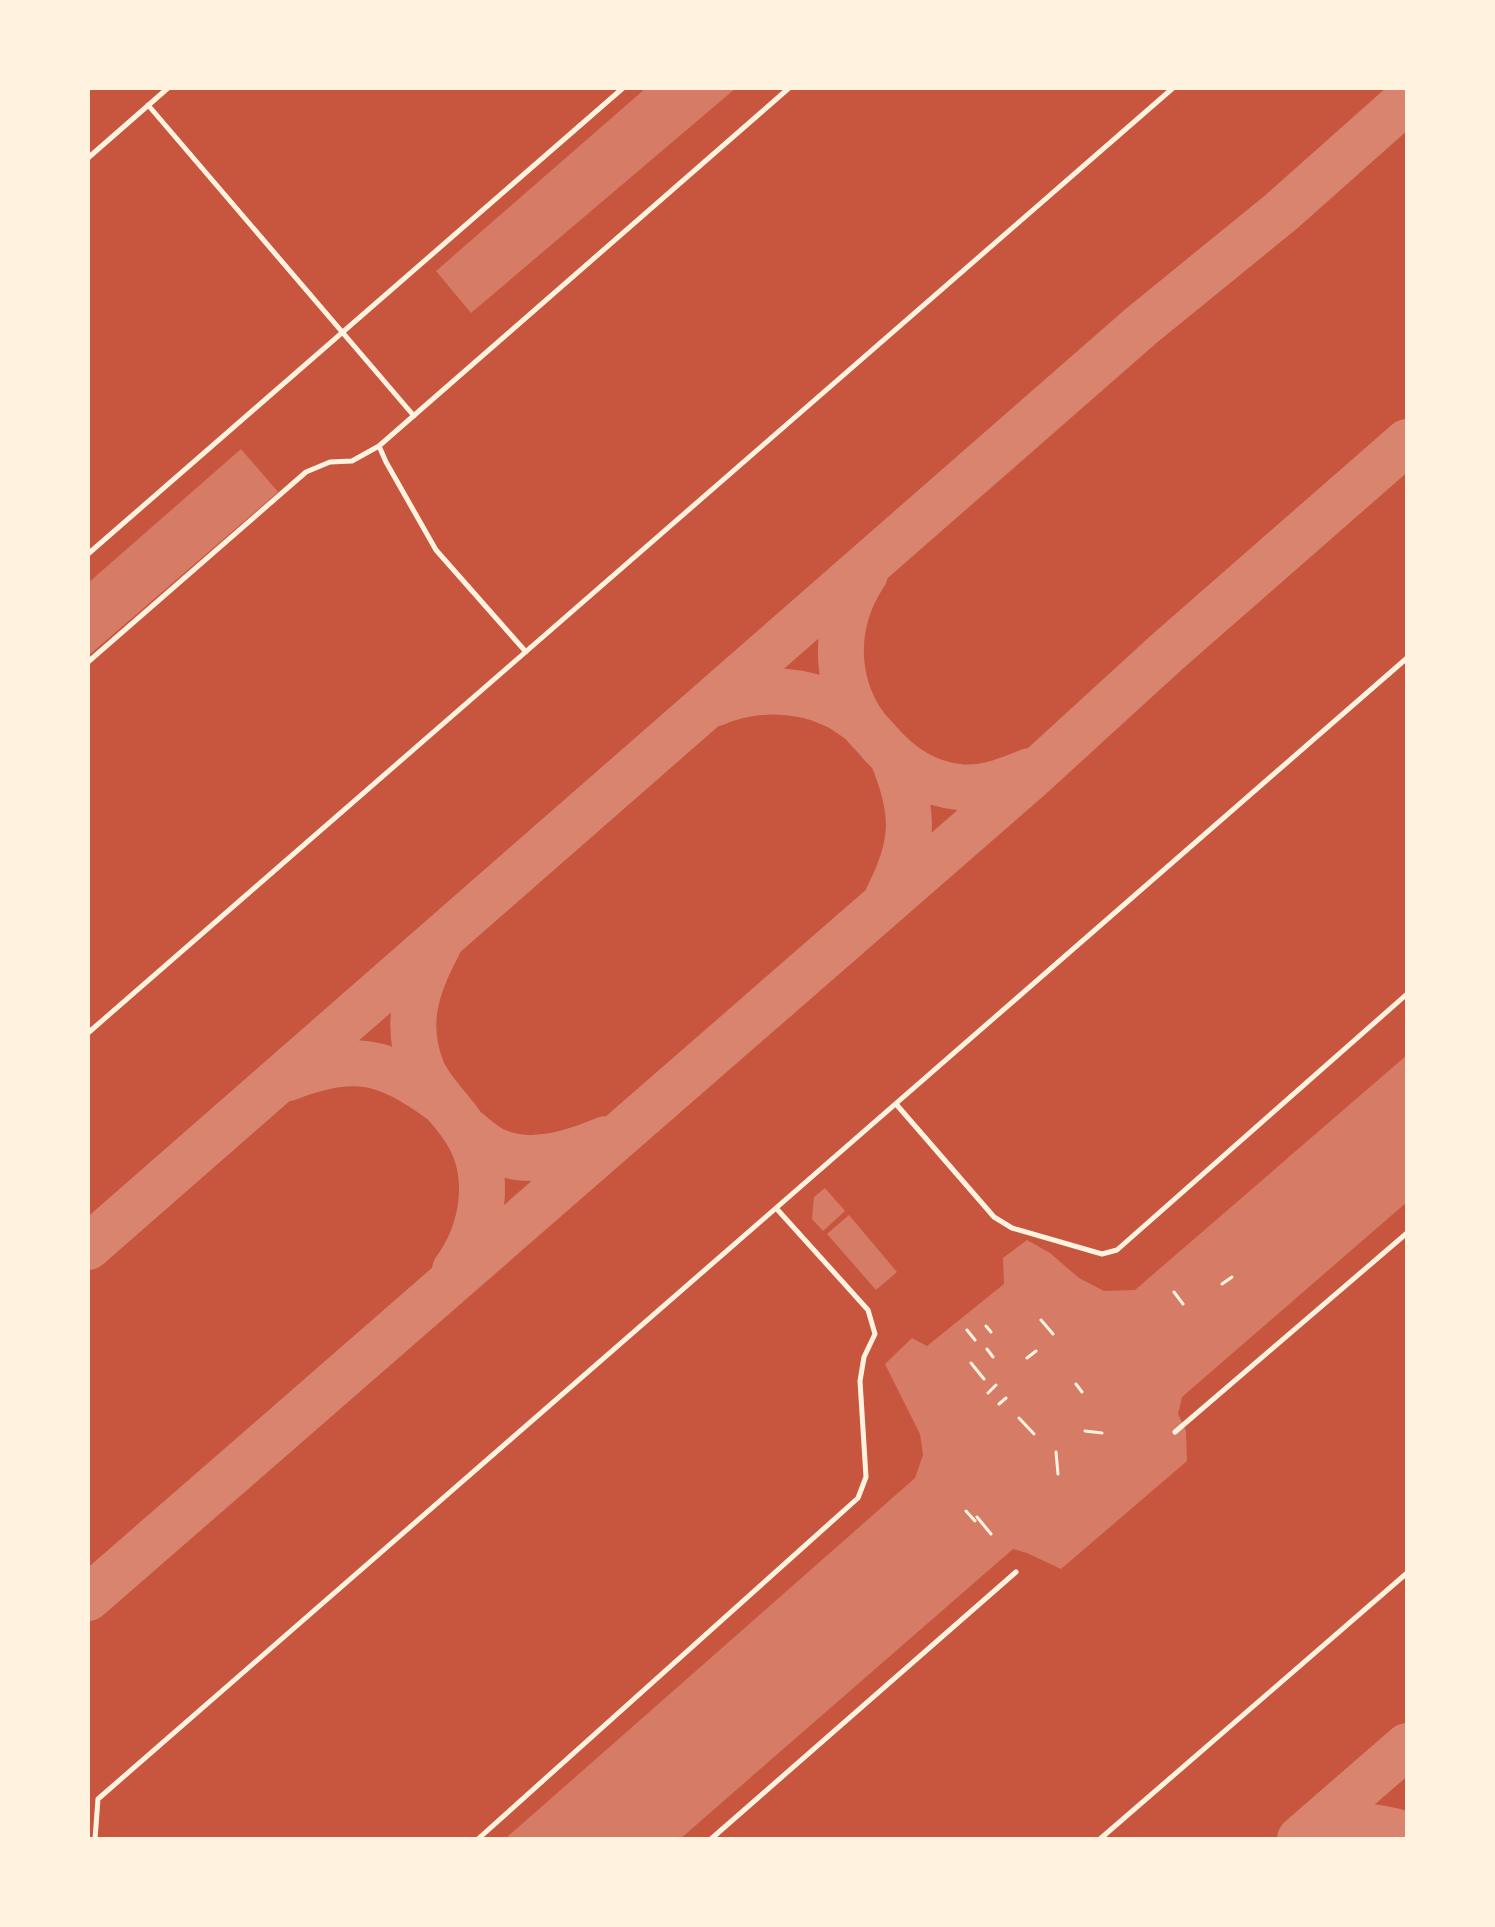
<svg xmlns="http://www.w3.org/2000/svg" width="1495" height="1927" viewBox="0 0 1495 1927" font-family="Ubuntu,sans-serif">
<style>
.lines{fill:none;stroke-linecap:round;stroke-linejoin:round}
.taxiway{stroke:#d8846e;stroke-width:46}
.building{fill:#d67c66}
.path{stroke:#fff3e0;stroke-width:3}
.service{stroke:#fff3e0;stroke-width:5}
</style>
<rect width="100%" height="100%" fill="#c8553d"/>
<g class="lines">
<path class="taxiway" d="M865,574c-31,46 -33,104 -1,151 5,6 11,12 16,18 21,24 46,41 79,44 26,3 48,-7 71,-16
M713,704c40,-17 85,-17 124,2 10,5 18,12 27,18
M888,896c27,-52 27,-84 5,-138
M438,946c-22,41 -34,78 -16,124 10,23 30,39 43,60 28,43 19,100 -10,140
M288,1078c64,-25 97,-19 152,22
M465,1129c8,6 16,14 25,19 37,20 80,6 116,-9
M88,1247l1053,-921 140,-114 126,-112
M88,1598l939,-818 140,-128 240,-210
M1300,1839l107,-93
M1310,1839c31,-17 64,-15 97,-4"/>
</g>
<path class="building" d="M646,88h90l-265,225 -35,-42z
M241,449l37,43 -190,164v-73z
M1407,1055v147l-225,195 -4,17 8,17 1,30 -126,108 -34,-16 -14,-4 -333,290h-175l410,-361 8,-23 -3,-21 -35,-70 27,-26 15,8 77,-62 -1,-26 24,-18 23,13 29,25 25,13 31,-1z
M825,1188l20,23 -22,20 -11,-12 2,-22z
M849,1215l48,57 -21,18 -49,-56z"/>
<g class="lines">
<path class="path" d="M1222,1284l10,-7
M1174,1292l9,12
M1041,1320l12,14
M986,1326l5,6
M967,1330l8,10
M987,1349l6,8
M1027,1358l9,-7
M971,1363l13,16
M1076,1384l6,8
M988,1393l8,-8
M999,1404l7,-6
M1019,1418l15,16
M1085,1431l17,2
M1056,1452l2,22
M966,1511l9,10
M977,1517l14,17"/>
<path class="service" d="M148,105l266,311
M88,158l80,-70
M379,446l7,16 50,88 90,102
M88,554l535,-466
M88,662l218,-190 24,-10 22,-1 27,-15 410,-358
M88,1033l1085,-945
M896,1104l98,113 18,11 90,26 15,-4 290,-256
M1175,1432l232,-199
M95,1839l3,-40 1309,-1141
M478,1839l380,-341 8,-21 -6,-96 4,-24 11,-23 -7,-24 -92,-102
M711,1839l305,-267
M1100,1839l307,-266"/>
</g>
<rect width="1495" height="1927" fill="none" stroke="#fff3e0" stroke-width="180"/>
</svg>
